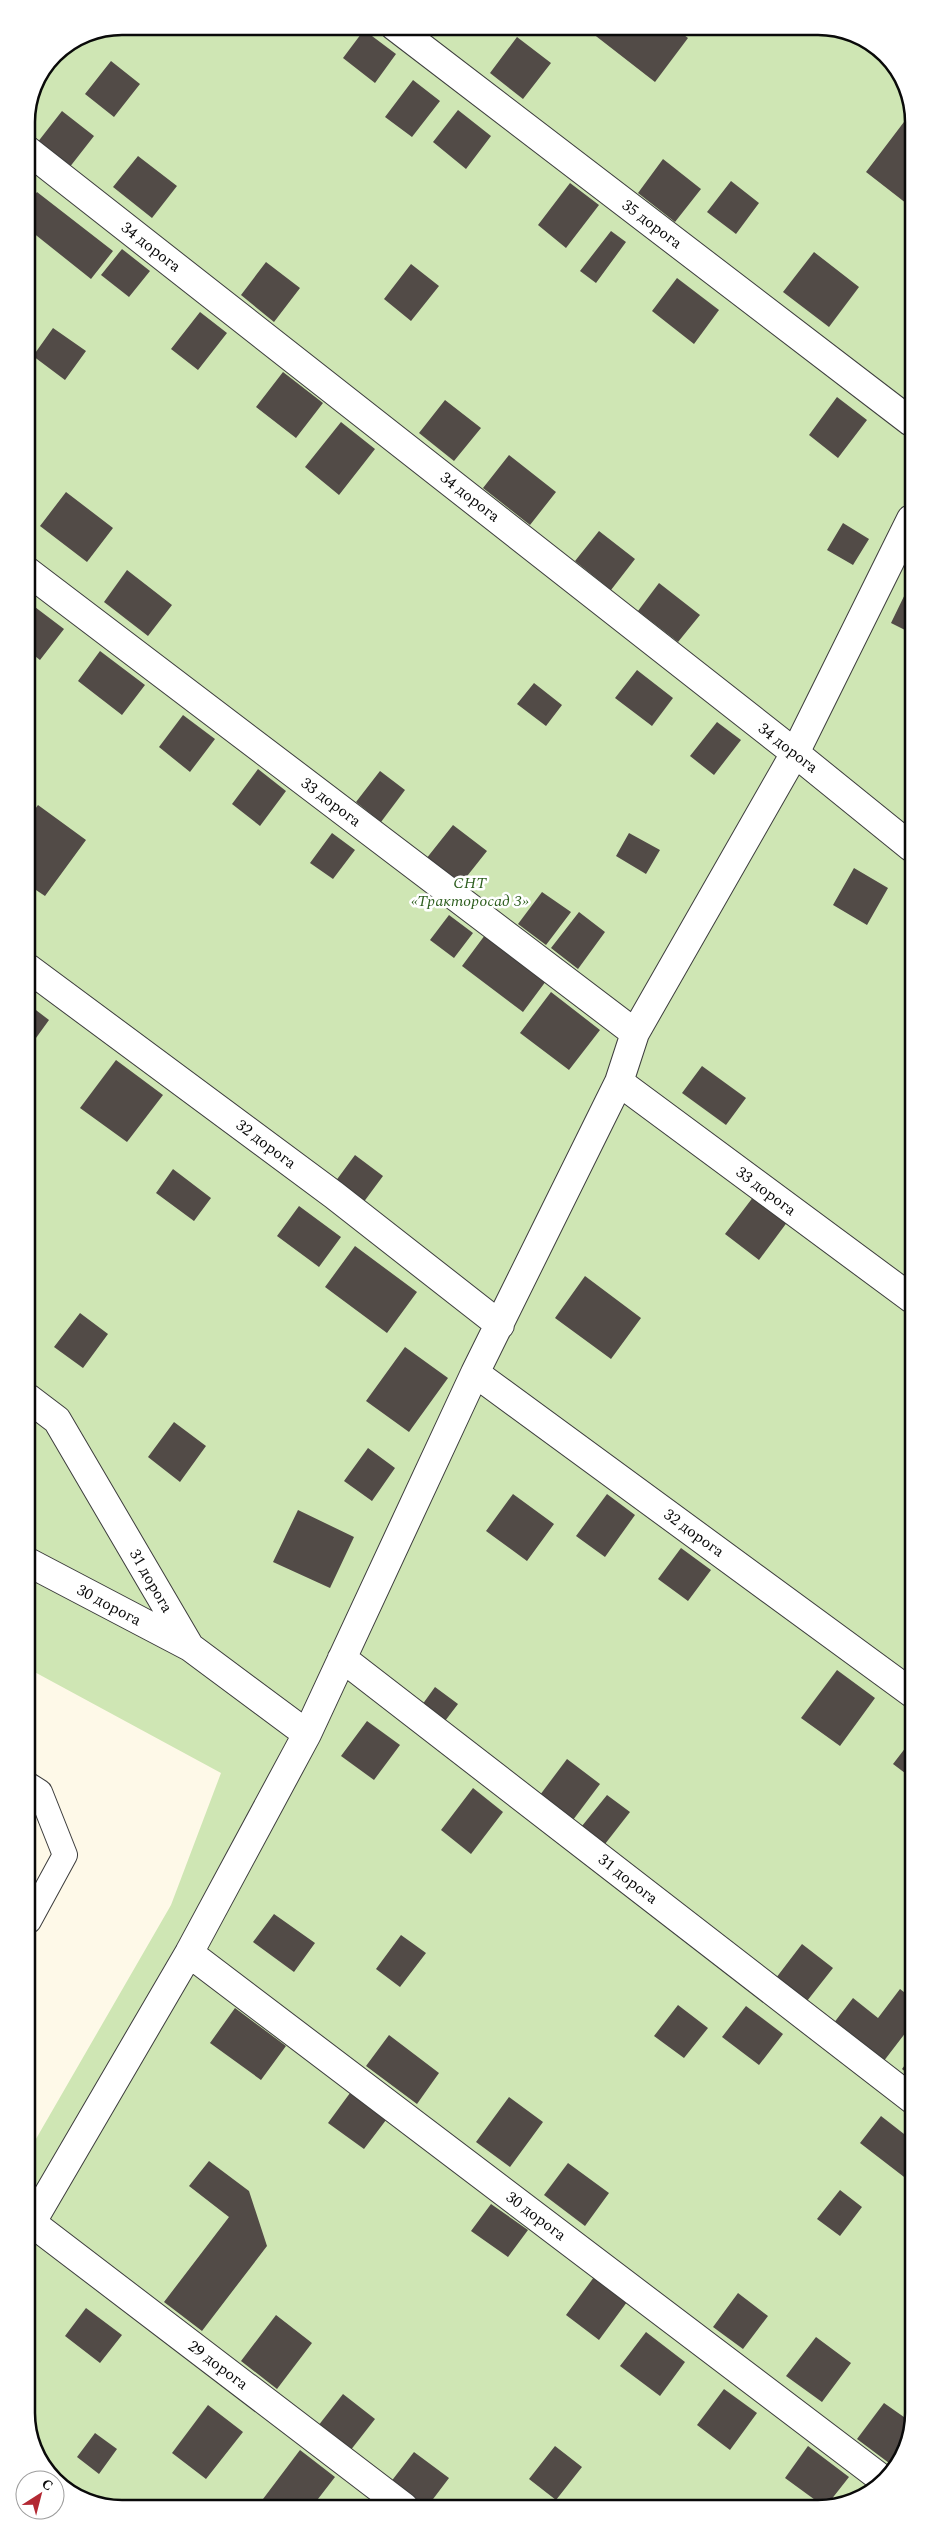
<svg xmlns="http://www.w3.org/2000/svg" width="940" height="2535" viewBox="0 0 940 2535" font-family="Spectral,serif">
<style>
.green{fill:#cfe6b4}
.building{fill:#524b47}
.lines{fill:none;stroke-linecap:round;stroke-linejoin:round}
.lane-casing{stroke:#3d3d3d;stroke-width:26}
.street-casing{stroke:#3d3d3d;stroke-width:30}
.lane{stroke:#fff;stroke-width:24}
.street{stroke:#fff;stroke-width:28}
.labels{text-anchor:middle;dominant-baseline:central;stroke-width:5;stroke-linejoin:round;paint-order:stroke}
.street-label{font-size:16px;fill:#0a0a0a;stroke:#fff}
.park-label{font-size:16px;font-style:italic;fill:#2d5e1e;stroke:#fff}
.rim{fill:none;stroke:#0a0a0a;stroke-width:2.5}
</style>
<rect width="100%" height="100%" fill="#fef9e8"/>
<path class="green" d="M122,26h703l56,24 29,47 4,2316 -20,59 -51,33 -728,4 -56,-24 -29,-47 -1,-287 142,-246 50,-132 -192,-104 -3,-1553 29,-62 31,-21z"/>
<path class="building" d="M583,26h89l16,12 -33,44z
M364,30l32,24 -21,29 -32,-25z
M517,37l34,26 -28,36 -33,-26z
M853,38l27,11 -6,7z
M111,61l29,23 -26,33 -29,-23z
M413,80l27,21 -28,36 -27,-20z
M458,110l33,26 -25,33 -33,-27z
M62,111l32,25 -25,32 -32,-25z
M910,114l1,93 -45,-35z
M138,156l39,30 -25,32 -39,-31z
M663,159l38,30 -26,33 -37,-29z
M731,181l28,22 -23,31 -29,-22z
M570,183l29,22 -33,43 -28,-23z
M37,192l76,59 -22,28 -64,-51v-23z
M611,231l15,11 -30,41 -16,-12z
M122,249l28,22 -21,26 -28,-22z
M814,252l45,35 -30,40 -46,-35z
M266,262l34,26 -26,34 -33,-27z
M411,264l28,22 -28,35 -27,-22z
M677,278l42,32 -25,34 -42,-33z
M200,312l27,21 -29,37 -27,-21z
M53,328l33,23 -21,29 -32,-24z
M283,372l40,31 -27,35 -40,-31z
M837,397l30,23 -29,38 -29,-23z
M445,400l36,28 -27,33 -35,-28z
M341,422l34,27 -36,46 -34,-28z
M509,455l47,37 -26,33 -47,-37z
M66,492l47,36 -26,34 -47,-36z
M843,523l26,16 -16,26 -26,-15z
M599,531l36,28 -24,31 -36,-29z
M127,570l45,35 -24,31 -44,-34z
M659,583l41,32 -22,27 -40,-31z
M908,588l3,1v44l-20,-10z
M27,601l37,28 -24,31 -13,-10z
M100,651l45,34 -23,30 -44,-34z
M637,670l36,28 -21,28 -37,-28z
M534,683l28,22 -16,21 -29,-22z
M183,715l32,24 -25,33 -31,-25z
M717,722l24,18 -27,35 -24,-19z
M258,769l28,22 -26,35 -28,-22z
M380,771l25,19 -24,32 -25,-20z
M38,805l48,35 -41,56 -18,-12v-64z
M453,825l34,26 -27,34 -34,-26z
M332,833l23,17 -22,29 -23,-16z
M629,833l31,17 -14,24 -30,-18z
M854,868l34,20 -21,37 -34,-20z
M542,892l29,20 -25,33 -28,-21z
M579,912l26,20 -27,37 -27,-21z
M449,915l24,18 -19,25 -24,-18z
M485,935l61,46 -23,31 -61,-46z
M551,992l49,38 -31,40 -49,-37z
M28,1004l21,16 -21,29z
M116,1060l47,35 -36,47 -47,-34z
M702,1066l44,32 -20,27 -44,-32z
M355,1155l28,21 -20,27 -28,-21z
M173,1169l38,29 -17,23 -38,-28z
M757,1192l34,25 -32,43 -34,-26z
M299,1206l42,31 -22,30 -42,-31z
M355,1246l62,46 -30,41 -62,-46z
M585,1276l56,42 -30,41 -56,-41z
M80,1313l28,21 -25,34 -29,-21z
M405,1347l43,31 -39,54 -43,-31z
M174,1422l32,24 -26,36 -32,-25z
M368,1448l27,20 -23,33 -28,-20z
M513,1494l41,30 -27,37 -41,-30z
M607,1494l28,21 -30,42 -29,-21z
M298,1510l56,27 -24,51 -57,-26z
M681,1548l30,22 -23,31 -30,-22z
M837,1670l38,28 -35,48 -39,-28z
M435,1687l23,17 -13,17 -23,-16z
M367,1721l33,24 -26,35 -33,-24z
M913,1738v41l-20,-15z
M567,1759l33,25 -27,36 -33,-25z
M473,1788l30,24 -32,42 -30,-24z
M607,1795l23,17 -25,32 -23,-18z
M274,1914l41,29 -21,29 -41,-30z
M401,1935l25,18 -26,34 -24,-18z
M802,1944l31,24 -26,33 -31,-23z
M900,1989l13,10v24l-33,43 -50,-38 23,-30 25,20z
M678,2005l30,23 -24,30 -30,-22z
M746,2006l37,28 -24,31 -37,-28z
M235,2008l51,38 -25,34 -51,-37z
M389,2035l50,38 -22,31 -51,-38z
M913,2054v24l-11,-9z
M350,2093l36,27 -22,29 -36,-26z
M509,2097l34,25 -33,45 -34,-25z
M881,2116l32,25v32l-5,7 -48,-37z
M209,2161l40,30 18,55 -65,85 -38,-29 65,-85 -40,-31z
M568,2163l41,30 -24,33 -41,-31z
M840,2190l22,17 -22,29 -23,-17z
M491,2204l37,26 -20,27 -37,-26z
M594,2277l33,25 -28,38 -33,-25z
M738,2293l30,23 -25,33 -30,-22z
M86,2308l36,27 -22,28 -35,-27z
M276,2315l36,28 -35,46 -36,-28z
M646,2332l39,30 -25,34 -40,-30z
M816,2337l35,26 -29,39 -36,-26z
M724,2389l33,24 -27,37 -33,-25z
M343,2394l32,25 -25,32 -32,-25z
M884,2403l27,19 -13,38 -5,6 -36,-27z
M208,2405l35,27 -37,47 -34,-26z
M95,2433l22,16 -18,25 -22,-17z
M555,2446l27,21 -26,33 -27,-21z
M808,2446l41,31 -22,28h-5l-37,-27z
M300,2450l35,27 -24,31h-36l-12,-9z
M414,2452l35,26 -22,29h-5l-32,-24z"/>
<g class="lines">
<defs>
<path id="lane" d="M29,1785l11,7 25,63 -36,66"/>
<path id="street" d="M394,26l517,396
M26,149l769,604 116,94
M27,571l608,462
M28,968l306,227 166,130
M619,1082l293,217
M475,1373l438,321
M28,1398l29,22 133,227 117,87
M28,1562l162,85
M342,1658l571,442
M189,1953l693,526
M32,2223l372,284
M29,2227l160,-274 118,-219 168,-361 144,-291 16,-49 160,-280 116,-234"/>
</defs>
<use href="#lane" class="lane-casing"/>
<use href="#street" class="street-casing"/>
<use href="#lane" class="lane"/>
<use href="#street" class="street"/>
</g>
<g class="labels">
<g class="street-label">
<text transform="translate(652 224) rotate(37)">35 дорога</text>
<text transform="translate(151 247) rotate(38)">34 дорога</text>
<text transform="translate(470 497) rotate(38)">34 дорога</text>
<text transform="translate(788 748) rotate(38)">34 дорога</text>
<text transform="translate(331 802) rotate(37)">33 дорога</text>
<text transform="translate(266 1144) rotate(37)">32 дорога</text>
<text transform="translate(766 1191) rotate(37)">33 дорога</text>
<text transform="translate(694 1533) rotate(36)">32 дорога</text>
<text transform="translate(151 1581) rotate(60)">31 дорога</text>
<text transform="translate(109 1605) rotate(28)">30 дорога</text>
<text transform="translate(628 1879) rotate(38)">31 дорога</text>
<text transform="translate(536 2216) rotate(37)">30 дорога</text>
<text transform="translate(218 2365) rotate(37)">29 дорога</text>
</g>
<g class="park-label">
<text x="470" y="883">СНТ<tspan x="470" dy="18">«Тракторосад 3»</tspan></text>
</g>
</g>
<path d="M0 0H940V2535H0ZM122 35H818A87 87 0 0 1 905 122V2413A87 87 0 0 1 818 2500H122A87 87 0 0 1 35 2413V122A87 87 0 0 1 122 35Z" fill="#fff" fill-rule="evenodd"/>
<path class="rim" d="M122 35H818A87 87 0 0 1 905 122V2413A87 87 0 0 1 818 2500H122A87 87 0 0 1 35 2413V122A87 87 0 0 1 122 35Z"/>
<g transform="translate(40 2495) rotate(36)"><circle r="24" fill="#ffffff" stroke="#9d9d9d"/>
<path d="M0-4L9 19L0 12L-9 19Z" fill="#b32933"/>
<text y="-8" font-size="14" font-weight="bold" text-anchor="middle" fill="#0a0a0a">С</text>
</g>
</svg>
